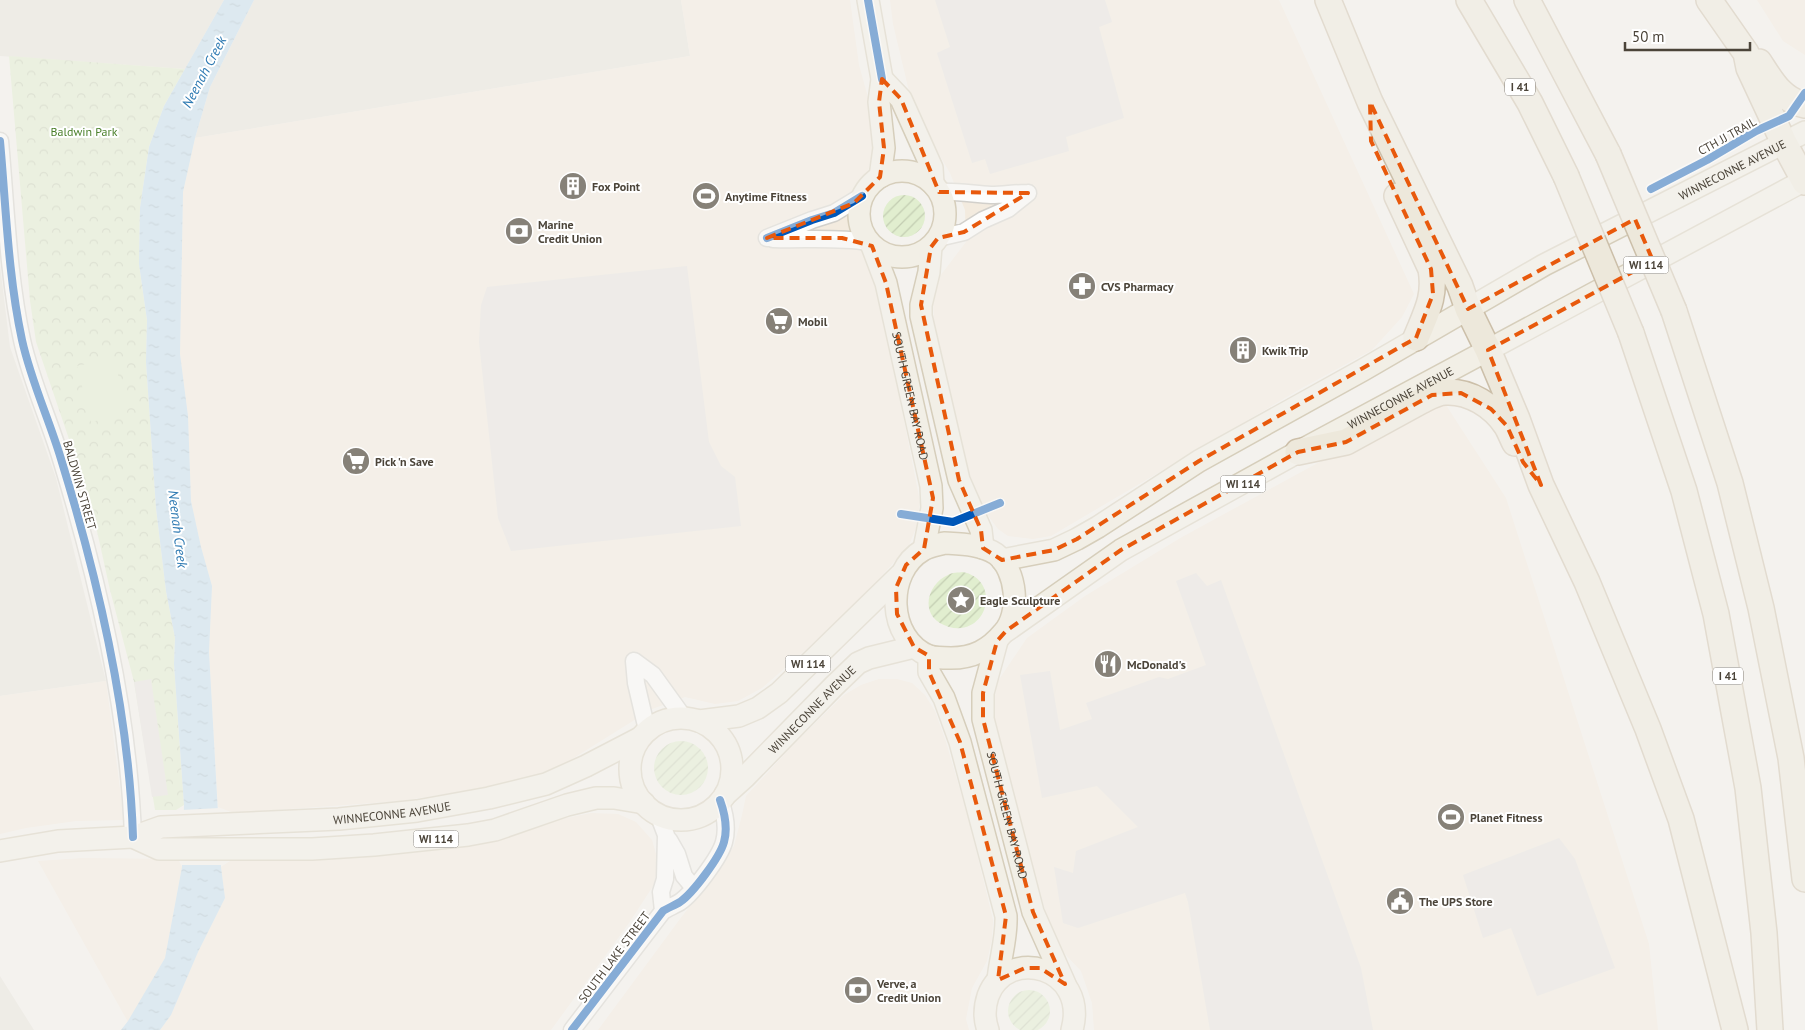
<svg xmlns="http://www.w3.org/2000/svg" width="1805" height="1030" viewBox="0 0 1805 1030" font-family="'PT Sans',sans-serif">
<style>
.residential{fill:#e7e4dc}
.commercial{fill:#f3ebdf}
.park{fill:url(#park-crowns)}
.garden{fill:url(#garden-furrows)}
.pitch{fill:#e1eecf}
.parking{fill:#e6e3df}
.water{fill:url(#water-ripples)}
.pier{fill:#f4f2ee}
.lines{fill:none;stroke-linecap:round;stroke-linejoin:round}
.minor-casing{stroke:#d2d0cb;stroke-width:19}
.major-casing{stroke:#d6cebb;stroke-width:24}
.highway-casing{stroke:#ccbfa9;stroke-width:28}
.minor{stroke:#fdfdfc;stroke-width:16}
.major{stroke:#f2efe6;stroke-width:21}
.highway{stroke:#ede8db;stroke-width:25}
.highway-bridge-casing{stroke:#ccbfa9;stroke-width:28;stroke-linecap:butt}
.highway-bridge{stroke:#ede8db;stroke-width:25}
.cycleway-casing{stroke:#fff;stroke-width:11}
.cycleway{stroke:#0057b8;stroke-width:8}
.marked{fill:none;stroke:#e8590c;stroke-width:4;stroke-dasharray:10 6;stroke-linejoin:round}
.labels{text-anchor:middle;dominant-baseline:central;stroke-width:4;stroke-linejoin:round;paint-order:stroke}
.shield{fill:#fff;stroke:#817c74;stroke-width:1}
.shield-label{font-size:11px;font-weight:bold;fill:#4b4439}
.park-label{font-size:12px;fill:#4a7f2a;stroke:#fff}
.street-label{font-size:12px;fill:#4b4439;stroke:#fff}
.poi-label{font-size:12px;font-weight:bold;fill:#4b4439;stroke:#fff;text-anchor:start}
.water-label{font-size:14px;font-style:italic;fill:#2e7ab2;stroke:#fff}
</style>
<defs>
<pattern id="park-crowns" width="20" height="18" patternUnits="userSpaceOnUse" patternTransform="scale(1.25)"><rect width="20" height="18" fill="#e1eecf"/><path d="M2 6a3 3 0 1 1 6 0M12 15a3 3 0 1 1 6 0" fill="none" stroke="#c3cdb2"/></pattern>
<pattern id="garden-furrows" width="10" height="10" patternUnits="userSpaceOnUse" patternTransform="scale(1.25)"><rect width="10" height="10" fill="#e1eecf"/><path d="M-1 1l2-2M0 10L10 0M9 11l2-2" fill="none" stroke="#c3cdb2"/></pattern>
<pattern id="water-ripples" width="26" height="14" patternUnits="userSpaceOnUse" patternTransform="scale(1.25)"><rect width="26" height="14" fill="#c0ddf1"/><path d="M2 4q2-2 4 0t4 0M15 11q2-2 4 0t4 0" fill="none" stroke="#a6bfcf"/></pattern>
</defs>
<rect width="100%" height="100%" fill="#f4f2ee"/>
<path class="residential" d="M0,0h224l-39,69 -185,-13z
M254,0h427l9,56 -495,82 15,-51z
M0,265l10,82 46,131 50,203 -106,15z
M0,976l34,54h-34z"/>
<path class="commercial" d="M681,0h169l9,65 15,54 1,20 -7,33 -10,15 -8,31v10l20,41 11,34 39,199 -4,26 -7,17 -46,52 -62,57 -39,34 -24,13 -23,3 -30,-7 -33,12 -88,55 -48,19 -116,18 -166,12 -16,-6 -9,-155 3,-66 -11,-39 -10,-46 -3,-85 -8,-62 3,-162 12,-54 495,-82z
M890,0h389l135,294 -12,23 -30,33 -70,38 -251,148 -18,3 -25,-3 -10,-7 -9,-12 -9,-16 -16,-41 -30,-139 -1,-21 4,-20 29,-38 -1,-32 -15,-37 -26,-44 -16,-42 -15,-63z
M1757,0h48v55l-22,-14z
M1444,402l62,96 143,446 9,86h-564l-2,-27 -11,-32 -18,-19 -15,-32 -31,-107 -23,-85 -1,-22 5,-25 29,-43 58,-42 97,-59 233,-127z
M879,679h18l15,4 13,12 10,16 11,31 23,79 24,99 -1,19 -5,22 -15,27 -6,31 3,11h-371l82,-111 34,-44 20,-29 8,-31 4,-19 49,-53 49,-48 17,-10z
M106,681l18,139 -48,1 -50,7 -26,6v-138z
M591,813l27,1 18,8 16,18 6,21 -3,22 -26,40 -78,107h-391l11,-15 27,-63 27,-54 -4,-31 9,-6 89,-2 109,-9 69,-12 50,-16z
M83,858l95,1 4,8 -17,91 -37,64 -90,-161z"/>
<path class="park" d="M9,56l176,13 -21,37 -15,41 -9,61 -1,56 8,56 -1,42 10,146 10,83 9,47 -1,26 10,141 -8,5h-21l-21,-128 -24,-92 -19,-86 -55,-162 -6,-41z"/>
<path class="garden" d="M883 216a21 21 0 1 1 42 0a21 21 0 1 1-42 0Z
M963,572c39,8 25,65 -14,55 -6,-2 -12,-5 -16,-10 -11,-15 0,-36 15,-42 4,-3 10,-2 15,-3z
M654 768a27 27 0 1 1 54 0a27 27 0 1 1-54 0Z
M1008 1011a21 21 0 1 1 42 0a21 21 0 1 1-42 0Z"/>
<path class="pitch" d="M114,358l13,55 -36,9 -14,-56z"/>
<path class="parking" d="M935,0h170l7,22 -13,5 25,91 -58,19 3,14 -79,23 -5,-15 -13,4 -35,-110 13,-6z
M687,266l22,176 12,24 14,11 6,49 -230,25 -13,-33 -19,-176 2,-37 6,-18z
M1196,573l11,13 14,-6 140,388 12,62h-163l-22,-128 -3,-9 -107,35 -15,-5 -9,-56 19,6 3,-22 62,-24 -41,-41 -55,12 -22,-123 30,-4 10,59 32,-11 -6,-16 73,-26 9,2 38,-14 -30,-84z
M151,679l17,116 -16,2 -18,-115z
M1559,838l16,21 40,109 -78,28 -26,-68 -28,10 -20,-63z"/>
<path class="water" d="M224,0h30l-44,87 -15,51 -12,54 -3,162 8,62 3,85 10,46 11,39 -3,66 12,215 4,31 -27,54 -27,63 -11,15h-39l7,-9 37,-63 17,-91 2,-62 -10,-141 1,-26 -9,-47 -10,-83 -10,-146 1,-42 -8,-56 1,-56 9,-61 15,-41z"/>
<path class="pier" d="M220,808l2,57h-40l-1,-55z"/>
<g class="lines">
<defs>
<path id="minor" d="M0,141c6,66 8,134 22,199 9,41 27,79 39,119 37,120 68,253 72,378
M939,192c18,-1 34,2 52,3 12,0 24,-2 37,-2
M767,238l45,-18 22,-7 28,-17
M938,238l26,-6 19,-12 25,-11 20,-16
M773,239c32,1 64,-2 95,3
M634,661l19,14 31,43
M634,661l2,22 11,47
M658,814l8,21 -1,44 -4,13 2,19
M669,840l8,14 7,22 10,12
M572,1030l91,-119c5,-3 12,-6 17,-9 13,-9 40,-45 44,-60 4,-14 1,-28 -4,-42"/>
<g id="major">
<path d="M868,0l14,79 -3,23 5,46 -4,29"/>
<path d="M882,79l19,20 31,69 1,16"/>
<circle cx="902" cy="214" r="43"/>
<path id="s1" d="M872,246l14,37 45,203 1,22 -8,41"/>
<path d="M931,247l-2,25 -8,33v11l38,164 22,50 2,18"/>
<path d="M944,543c17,1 37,1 52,11 21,16 25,60 7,79 -14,17 -30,25 -52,25 -7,0 -16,0 -22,-2 -42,-17 -44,-84 -6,-106 6,-4 15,-5 21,-7z"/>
<path id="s2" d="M1002,560l52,-10 23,-11 21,-12 101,-66 164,-91 181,-105 261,-133"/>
<path id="s3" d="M1006,631l115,-81 177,-98 507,-272"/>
<path id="s4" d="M997,641l-14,52v26l50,193 32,72"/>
<path d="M929,656v16l15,26 16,44 46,174c1,22 -6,42 -8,64"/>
<circle cx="681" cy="769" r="51"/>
<path d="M699,721l40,-5 19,-8 21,-15 121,-118"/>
<path id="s5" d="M725,795l20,-18 89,-91 24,-23 11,-5 45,-11"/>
<path d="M133,837l26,12h153l62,-4 94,-10 27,-5 72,-25 29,-7h18l30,5"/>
<path id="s6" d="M0,851l58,-10 75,-4 28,-10 178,-8 78,-8 72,-13 57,-14 40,-18 52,-27"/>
<path d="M988,1030c-4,-11 -4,-22 0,-34 19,-51 101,-29 84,34"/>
</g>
<path id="highway" d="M1328,0l42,102 90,184 8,23 20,41 29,69 24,66 46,97 61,147 33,90 54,211
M1469,0l61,103 36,73
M1527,0l81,154
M1709,0l37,53 3,15 35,75 21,39
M1759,62c12,18 22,38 46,43
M1397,196l34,73c5,28 -5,44 -15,69
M1674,311l56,172 31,125 30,150 14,121
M1631,333l53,158 32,123 32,174 16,145 6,97
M1298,452l48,-10 75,-41c8,-4 16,-9 25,-9 24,-1 47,14 60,33 4,6 6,13 9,18"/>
</defs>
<use href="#minor" class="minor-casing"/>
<use href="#major" class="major-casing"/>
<use href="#highway" class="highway-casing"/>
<use href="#minor" class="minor"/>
<use href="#major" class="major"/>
<use href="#highway" class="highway"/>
<defs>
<path id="highway-bridge" d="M1608,154l66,157
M1566,176l65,157"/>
</defs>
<use href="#highway-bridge" class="highway-bridge-casing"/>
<use href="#highway-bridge" class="highway-bridge"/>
<defs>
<path id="cycleway" d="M868,0l14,79
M0,141c6,66 8,134 22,199 9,41 27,79 39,119 37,120 68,253 72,378
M1651,189l56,-29 49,-29 33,-15 16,-23
M767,238l45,-18 22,-7 28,-17
M901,514l52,8 47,-19
M572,1030l91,-119c5,-3 12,-6 17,-9 13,-9 40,-45 44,-60 4,-14 1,-28 -4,-42"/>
</defs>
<use href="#cycleway" class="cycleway-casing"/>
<use href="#cycleway" class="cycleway"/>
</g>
<path d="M0 0H1805V1030H0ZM882,79l19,20 38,93 89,1 -64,39 -26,6 -7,9 -10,58 38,175 22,50 2,18 19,12 52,-10 23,-11 122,-78 217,-123 17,-44 -2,-25 -60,-128 -1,-39 98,207 167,-90 18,42 -165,89 53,135 -18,-23 -16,-36 -16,-17 -30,-16 -29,2 -86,47 -48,10 -177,98 -115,81 -9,10 -14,52v26l50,193 32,72 -25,-16h-15l-27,12 8,-64 -46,-174 -31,-70v-16l-15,-9 -17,-33 -1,-26 10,-23 18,-16 9,-51 -47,-215 -14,-37 -30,-8h-75l87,-35 26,-26 4,-29 -5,-46z" fill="#f4f2ee" fill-opacity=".55" fill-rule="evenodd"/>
<path class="marked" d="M882,79l19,20 38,93 89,1 -64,39 -26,6 -7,9 -10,58 38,175 22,50 2,18 19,12 52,-10 23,-11 122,-78 217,-123 17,-44 -2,-25 -60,-128 -1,-39 98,207 167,-90 18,42 -165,89 53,135 -18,-23 -16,-36 -16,-17 -30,-16 -29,2 -86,47 -48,10 -177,98 -115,81 -9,10 -14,52v26l50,193 32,72 -25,-16h-15l-27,12 8,-64 -46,-174 -31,-70v-16l-15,-9 -17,-33 -1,-26 10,-23 18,-16 9,-51 -47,-215 -14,-37 -30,-8h-75l87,-35 26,-26 4,-29 -5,-46z"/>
<defs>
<symbol id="building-disc" viewBox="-11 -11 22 22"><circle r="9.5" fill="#868178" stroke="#fff"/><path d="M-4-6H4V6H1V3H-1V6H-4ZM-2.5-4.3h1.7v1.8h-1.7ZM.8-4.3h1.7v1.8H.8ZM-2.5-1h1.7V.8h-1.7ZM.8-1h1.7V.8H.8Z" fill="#fff"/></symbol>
<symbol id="stadium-disc" viewBox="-11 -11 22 22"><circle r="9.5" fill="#868178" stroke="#fff"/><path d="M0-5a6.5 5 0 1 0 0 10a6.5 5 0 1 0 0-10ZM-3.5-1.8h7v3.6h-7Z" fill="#fff"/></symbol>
<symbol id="bank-disc" viewBox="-11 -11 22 22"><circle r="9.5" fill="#868178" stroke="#fff"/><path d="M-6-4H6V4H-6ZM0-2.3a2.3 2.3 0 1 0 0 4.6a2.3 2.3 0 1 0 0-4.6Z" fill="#fff"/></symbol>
<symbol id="pharmacy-disc" viewBox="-11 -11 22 22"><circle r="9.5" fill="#868178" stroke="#fff"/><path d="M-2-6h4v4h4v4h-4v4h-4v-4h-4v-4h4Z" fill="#fff"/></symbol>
<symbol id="supermarket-disc" viewBox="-11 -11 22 22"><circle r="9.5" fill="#868178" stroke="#fff"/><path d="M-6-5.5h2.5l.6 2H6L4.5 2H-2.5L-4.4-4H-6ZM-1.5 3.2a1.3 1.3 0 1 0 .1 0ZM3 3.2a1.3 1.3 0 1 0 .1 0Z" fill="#fff"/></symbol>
<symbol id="sight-disc" viewBox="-11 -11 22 22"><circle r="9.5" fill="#868178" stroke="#fff"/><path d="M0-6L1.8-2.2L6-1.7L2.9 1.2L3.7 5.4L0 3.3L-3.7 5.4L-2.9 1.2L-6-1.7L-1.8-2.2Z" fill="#fff"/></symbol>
<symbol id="restaurant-disc" viewBox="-11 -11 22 22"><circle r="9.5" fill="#868178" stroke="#fff"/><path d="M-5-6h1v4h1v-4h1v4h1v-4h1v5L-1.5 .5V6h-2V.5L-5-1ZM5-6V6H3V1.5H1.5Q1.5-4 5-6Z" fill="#fff"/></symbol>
<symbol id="civic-disc" viewBox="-11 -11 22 22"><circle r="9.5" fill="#868178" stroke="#fff"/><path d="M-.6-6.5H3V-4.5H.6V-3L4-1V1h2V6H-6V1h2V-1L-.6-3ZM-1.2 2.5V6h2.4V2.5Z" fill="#fff"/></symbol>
</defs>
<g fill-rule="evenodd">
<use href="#building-disc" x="557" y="170" width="32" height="32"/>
<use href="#stadium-disc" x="690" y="180" width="32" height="32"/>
<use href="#bank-disc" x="503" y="215" width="32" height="32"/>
<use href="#pharmacy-disc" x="1066" y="270" width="32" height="32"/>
<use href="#supermarket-disc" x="763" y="305" width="32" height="32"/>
<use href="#building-disc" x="1227" y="334" width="32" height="32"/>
<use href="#supermarket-disc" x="340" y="445" width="32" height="32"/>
<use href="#sight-disc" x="945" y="584" width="32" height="32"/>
<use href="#restaurant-disc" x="1092" y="648" width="32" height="32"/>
<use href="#stadium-disc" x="1435" y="801" width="32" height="32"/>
<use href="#civic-disc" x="1384" y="885" width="32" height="32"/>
<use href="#bank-disc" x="842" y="974" width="32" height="32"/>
</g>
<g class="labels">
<g class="shield">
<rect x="1505" y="78.5" width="30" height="17" rx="4"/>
<rect x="1623.5" y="256.5" width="45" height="17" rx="4"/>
<rect x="1220.5" y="475.5" width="45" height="17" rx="4"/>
<rect x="785.5" y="655.5" width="45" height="17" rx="4"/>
<rect x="1713" y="667.5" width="30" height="17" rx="4"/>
<rect x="413.5" y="830.5" width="45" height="17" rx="4"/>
</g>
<g class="shield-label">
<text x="1520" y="87">I 41</text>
<text x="1646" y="265">WI 114</text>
<text x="1243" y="484">WI 114</text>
<text x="808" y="664">WI 114</text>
<text x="1728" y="676">I 41</text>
<text x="436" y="839">WI 114</text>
</g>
<g class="park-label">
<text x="84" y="131">Baldwin Park</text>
</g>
<g class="street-label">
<text transform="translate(1727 136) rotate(-29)">CTH JJ TRAIL</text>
<text stroke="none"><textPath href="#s2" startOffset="831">WINNECONNE AVENUE</textPath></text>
<text stroke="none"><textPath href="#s1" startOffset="155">SOUTH GREEN BAY ROAD</textPath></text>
<text stroke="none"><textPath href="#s3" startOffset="459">WINNECONNE AVENUE</textPath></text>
<text transform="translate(80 485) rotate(74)">BALDWIN STREET</text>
<text stroke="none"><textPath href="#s5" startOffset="122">WINNECONNE AVENUE</textPath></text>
<text stroke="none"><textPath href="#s6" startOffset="395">WINNECONNE AVENUE</textPath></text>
<text stroke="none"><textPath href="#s4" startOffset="179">SOUTH GREEN BAY ROAD</textPath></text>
<text transform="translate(614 957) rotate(-53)">SOUTH LAKE STREET</text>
</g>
<g class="poi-label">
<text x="592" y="186">Fox Point</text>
<text x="725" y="196">Anytime Fitness</text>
<text x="538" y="224">Marine<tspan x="538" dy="14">Credit Union</tspan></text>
<text x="1101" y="286">CVS Pharmacy</text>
<text x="798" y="321">Mobil</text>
<text x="1262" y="350">Kwik Trip</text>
<text x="375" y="461">Pick 'n Save</text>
<text x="980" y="600">Eagle Sculpture</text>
<text x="1127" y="664">McDonald's</text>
<text x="1470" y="817">Planet Fitness</text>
<text x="1419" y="901">The UPS Store</text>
<text x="877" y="983">Verve, a<tspan x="877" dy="14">Credit Union</tspan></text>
</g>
<g class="water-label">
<text transform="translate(204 72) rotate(-62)">Neenah Creek</text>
<text transform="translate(178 529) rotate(83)">Neenah Creek</text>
</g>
</g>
<path d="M1625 42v8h125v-8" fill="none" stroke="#4b4439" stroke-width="2.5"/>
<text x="1632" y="42" font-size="15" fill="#4b4439" stroke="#ffffff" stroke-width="4" paint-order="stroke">50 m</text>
</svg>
